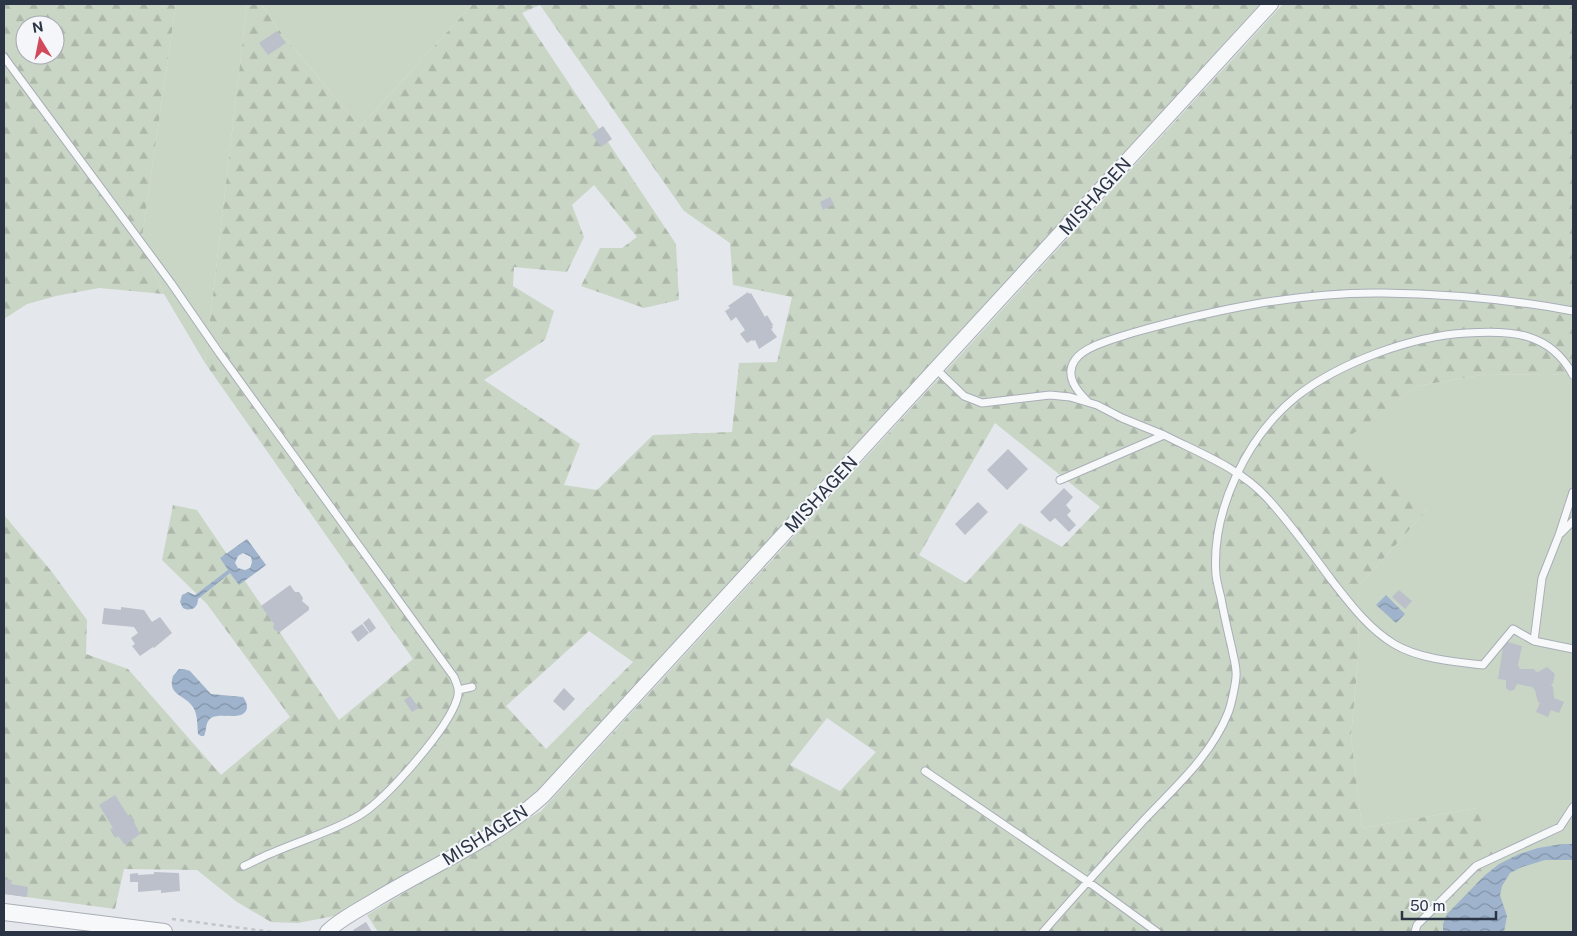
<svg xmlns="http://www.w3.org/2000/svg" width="1577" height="936" viewBox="0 0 1577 936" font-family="'Public Sans',sans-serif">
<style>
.green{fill:#c9d6c5}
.forest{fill:url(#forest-firs);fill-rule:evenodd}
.water{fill:url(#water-waves);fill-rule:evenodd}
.building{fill:#bbc0ca}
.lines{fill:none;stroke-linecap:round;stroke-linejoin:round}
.service-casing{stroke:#a9aeb7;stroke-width:9}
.minor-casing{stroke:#a9aeb7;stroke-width:16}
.tertiary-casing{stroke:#a9aeb7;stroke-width:18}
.path{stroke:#c2c5cb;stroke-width:2.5;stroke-dasharray:4 4;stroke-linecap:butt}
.service{stroke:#f7f8fa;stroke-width:7}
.minor{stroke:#f7f8fa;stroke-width:14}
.tertiary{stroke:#f7f8fa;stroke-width:16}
.labels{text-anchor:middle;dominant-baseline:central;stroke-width:4;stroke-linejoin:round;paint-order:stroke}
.street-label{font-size:18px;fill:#2b3445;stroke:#f4f6f9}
</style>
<defs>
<pattern id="forest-firs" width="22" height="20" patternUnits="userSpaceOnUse" patternTransform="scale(1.25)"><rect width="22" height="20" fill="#c9d6c5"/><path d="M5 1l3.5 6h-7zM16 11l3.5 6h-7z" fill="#adb8ab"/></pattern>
<pattern id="water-waves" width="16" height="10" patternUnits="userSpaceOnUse" patternTransform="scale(1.25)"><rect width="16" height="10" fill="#9fb4cc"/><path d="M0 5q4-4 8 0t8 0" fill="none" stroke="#8293a7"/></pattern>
</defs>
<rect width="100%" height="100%" fill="#e4e7ec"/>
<path class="green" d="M176,4h71l-42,359 -41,-69 -23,-50z
M261,4h212l-113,123 -78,-93z
M1573,373v559h-129l33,-124 -115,20 -11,-91 7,-77 1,-74 67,-75 -77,-75 68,-50 70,-12 62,1z"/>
<path class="forest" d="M4,4h172l-35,240 23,50 -65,-6 -43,8 -29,8 -23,15zM25,25h30v30h-30z
M247,4h14l21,30 78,93 113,-123h787l-728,797 -193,114 -41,8 -27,-1 -34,-20 -40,-32 -73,-1 -9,40 -111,-15v-379l48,57 35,48 -1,34 42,15 93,106 69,-58 -83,-113 -45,-44 11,-55 24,5 142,210 74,-61 -208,-296zM540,5l144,206 46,32 3,42 59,12 -15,65 -38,1 -7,69 -79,3 -56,55 -33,-5 16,-41 -96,-64 61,-40 9,-29 -41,-25 1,-19 53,5 17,-35 -12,-32 22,-20 43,52 -15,11h-22l-19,38 63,22 35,-8 -3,-56 -154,-231zM589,631l44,31 -87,87 -40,-43z
M1283,4h290v369l-24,2 -62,-1 -70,12 -67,50 52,48 24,27 -67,75 -1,74 -7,77 11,91 115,-20 19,56 -52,68h-1066l-11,-17 174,-104zM995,423l105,84 -38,40 -42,-24 -54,60 -47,-28zM827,718l49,34 -36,39 -50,-26z"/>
<path class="water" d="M247,539l19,26 -27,20 -9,-12 -32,26c0,9 -7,13 -15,9l-3,-6 2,-7 6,-3 7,3 33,-25 -8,-12zM243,553l8,4 1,5 -2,6 -5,2 -7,-2 -3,-5 3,-7z
M1386,595l19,19 -9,9 -20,-18z
M179,669h5l6,2 21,23 32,3c3,4 4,7 4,11 -3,14 -26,4 -36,10 -6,4 -4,12 -7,18h-3l-3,-2c-1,-9 0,-19 -5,-27 -8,-13 -26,-11 -20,-31z
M1562,844h11v16h-28l-23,7 -12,6 -8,13 -2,9 7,21 -3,16h-61v-8l4,-10 37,-38 15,-12 20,-10 19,-6z"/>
<path class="building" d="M277,31l9,12 -18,12 -9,-12z
M603,126l9,13 -11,8 -9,-13z
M830,197l4,7 -11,6 -3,-8z
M748,292l1,2 2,-1 14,24 2,-2 6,10 -1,1 1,2 -2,1 6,8 -18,12 -4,-9 -2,1 -1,-1 -5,3 -7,-9 5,-4 -9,-13 -5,4 -6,-10 5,-3 -2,-2z
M1008,449l20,20 -21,21 -20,-20z
M1064,488l9,9 -7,8 5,6 -4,4 9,10 -7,7 -14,-14 -5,4 -10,-10z
M978,502l10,10 -23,23 -10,-11z
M290,585l5,7h4l4,6 -1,3 7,6v3l-29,22 -4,-1 -3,-3 1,-4 -13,-18z
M1399,590l13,11 -7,8 -13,-12z
M121,607l23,3 8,12 8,-5 12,16 -18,15 -1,-1 -13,9 -8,-10 3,-2 -4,-6 7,-5 -4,-6 -32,-3 2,-16 17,2z
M369,618l7,10 -6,5 -7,-10z
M362,624l7,9 -11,9 -7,-10z
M1504,641l18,5 -4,19 2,4h14l1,2 3,1 9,-5 8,7 -2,9 -2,2 2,2 1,11 10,4 -5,11 -8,-3 -3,7 -12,-5 4,-9 -2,-1 -3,-12 -3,-3 -15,-3 -3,6 -4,1 -4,-3v-8l-8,-1z
M564,688l11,11 -11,12 -11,-10z
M410,696l9,12 -7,4 -8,-12z
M115,795l14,22 2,-1 9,18 -15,11 -7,-9 -3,2 -5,-9 3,-1 -14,-23z
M154,872l25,1 1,18 -19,2v-3l-23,2v-10h-8v-8l8,-1v2l16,-1z
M4,879l8,1 -1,4 17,3 -1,10 -23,-3z
M366,922l6,10h-18l-1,-2z"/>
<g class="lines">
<defs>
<path id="service" d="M4,57l167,226 49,71 234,323c3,7 6,14 3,22 -9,30 -70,99 -97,116 -28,17 -59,25 -88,38 -10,4 -19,9 -28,13
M936,369l28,27 18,7 68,-8 20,2 27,8 25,13 42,17
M1088,402c-11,-11 -24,-26 -13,-42 9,-14 42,-22 57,-27 81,-23 165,-41 250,-40 64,1 128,6 191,18
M1060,480l104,-45c35,18 76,33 103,63 24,26 45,56 66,84 18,23 36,47 61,62 25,15 61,18 89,21l30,-36 21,12 39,8
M1561,533l12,-12
M1534,641l8,-63 17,-43 14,-43
M458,690l14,-3
M925,771l162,110 70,51
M1043,932c33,-38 67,-75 101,-112 31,-33 67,-64 84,-107 3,-7 9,-34 8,-41 0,-8 -3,-16 -4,-23 -4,-17 -8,-34 -11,-51 -2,-8 -4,-15 -5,-23 -5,-64 31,-139 81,-179 44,-34 115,-60 170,-63 44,-3 83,-1 106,42
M1415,932l2,-7 59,-59 84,-39 13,-20"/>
<path id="minor" d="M327,932c13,-13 32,-22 48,-32 56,-34 119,-60 168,-104l728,-792"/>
<path id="tertiary" d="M4,912l160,20"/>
</defs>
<use href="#service" class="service-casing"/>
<use href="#minor" class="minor-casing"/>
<use href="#tertiary" class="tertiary-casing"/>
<path class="path" d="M172,919l100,13"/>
<use href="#service" class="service"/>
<use href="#minor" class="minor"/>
<use href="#tertiary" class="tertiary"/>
</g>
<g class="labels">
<g class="street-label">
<text transform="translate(1095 196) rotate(-48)">MISHAGEN</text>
<text transform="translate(821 494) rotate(-47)">MISHAGEN</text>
<text transform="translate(485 835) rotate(-32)">MISHAGEN</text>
</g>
</g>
<rect width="1577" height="936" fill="none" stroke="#2b3445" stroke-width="10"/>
<g transform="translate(40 40) rotate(350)"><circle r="24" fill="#f4f6f9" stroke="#a4a8b1"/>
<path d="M0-4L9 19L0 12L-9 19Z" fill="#d1495b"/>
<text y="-8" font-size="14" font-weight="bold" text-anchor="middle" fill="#2b3445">N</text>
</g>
<path d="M1402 911v8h94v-8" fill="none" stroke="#2b3445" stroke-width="2.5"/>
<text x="1410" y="911" font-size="15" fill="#2b3445" stroke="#f4f6f9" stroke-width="4" paint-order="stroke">50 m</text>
</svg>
